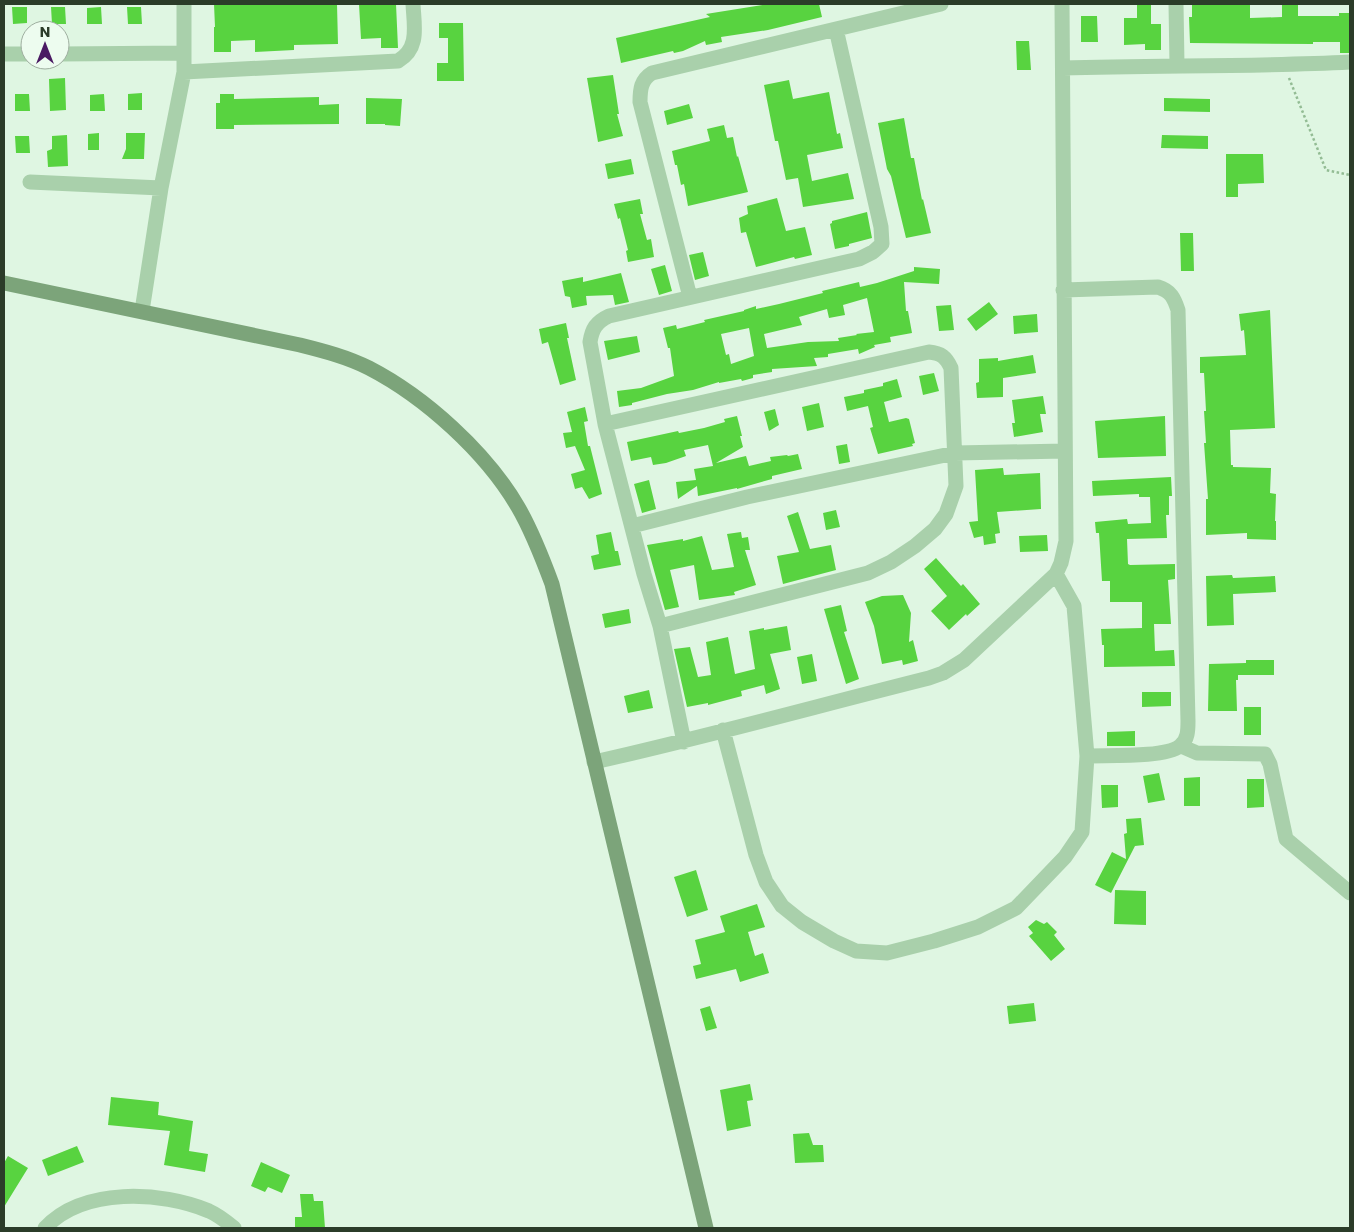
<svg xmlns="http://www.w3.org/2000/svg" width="1354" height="1232" viewBox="0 0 1354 1232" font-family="Poppins,sans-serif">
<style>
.building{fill:#58d340;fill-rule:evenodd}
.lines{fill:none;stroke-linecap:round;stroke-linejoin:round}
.path{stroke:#93bc94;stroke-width:2.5;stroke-dasharray:2.5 2.5;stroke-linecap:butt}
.street{stroke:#a9d0ab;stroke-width:15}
.secondary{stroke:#7ca47a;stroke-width:15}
</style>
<rect width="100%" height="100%" fill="#dff6e2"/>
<path class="building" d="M214,4h123l1,40 -44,1v5l-39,2v-12l-24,1v11h-17v-25h1z
M359,4h37l2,44h-17v-10l-20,1z
M768,4h51l3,13 -54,13 -47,7 1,5 -16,3 -1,-4 -22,10 -9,2 -1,-2 -52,12 -5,-25 94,-21 -4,-3z
M1137,4h14v20h10v26h-16v-6l-21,1v-27h13z
M1192,4h58v14l32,-1v-13h16v12h41v-3h11v40h-10v-11h-27v2l-123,-1 -1,-26h3z
M12,7h15v16l-14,1z
M51,7h14l1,17h-14z
M101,7l1,17h-15v-16z
M127,7h14l1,17h-14z
M1081,16h16l1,26h-17z
M439,23h24l1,58h-27v-18h11v-25h-9z
M1016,41h13l2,29h-14z
M613,75l6,39h-2l6,22 -25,6 -11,-64z
M65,78l1,32 -16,1 -1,-32z
M789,80l4,19 36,-7 8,42 3,-1 3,15 -36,7 5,26 36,-8 6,26 -51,8 -5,-29 -12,2 -8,-39h-3l-11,-56z
M142,93v17h-14v-16z
M15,94h14l1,17h-15z
M104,94l1,17h-15v-16z
M220,94h14v5l85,-2v8l20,-1v20l-105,1v4h-18v-26h4z
M366,98l36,1 -2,27 -15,-1v-1h-19z
M1164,98l46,1v13l-46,-1z
M689,104l4,14 -26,7 -3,-14z
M904,118l7,40h3l8,42 1,-1 8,34 -25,5 -15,-62 -4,-7 -9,-46z
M724,125l3,13 6,-1 4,20 1,-1 10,36 -60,14 -4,-22 -3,1 -4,-20h-2l-3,-14 38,-10 -3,-12z
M99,133v17h-11v-16z
M126,133h19l-1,26h-22l4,-10z
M67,135l1,31 -20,1 -1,-16 5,-2v-13z
M1162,135l46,1v13l-47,-1z
M15,136h14l1,17h-14z
M1226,154h37l1,29 -26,1v13h-12z
M631,159l3,15 -26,5 -3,-15z
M777,198l9,33 19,-4 7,28 -17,4 -1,-2 -38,10 -10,-35 -5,1 -2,-15 9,-4 -1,-8z
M640,199l3,15h-3l7,26 4,-1 3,18 -26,5 -2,-11 2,-1 -8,-32 -2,1 -4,-15z
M867,212l5,26 -23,6v2l-14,3 -5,-25 2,-1v-2z
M1180,233h13l1,38h-13z
M703,252l6,24 -14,4 -6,-25z
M665,265l7,26 -13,4 -8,-26z
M914,267l26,2 -1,15 -35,-2 2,29h2l4,22 -22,4 1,5 -17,3 1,2 -16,7 -1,-5 -30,5v3l-14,1 3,8 -45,3v3l-19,3v3l-11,3 -1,-2 -22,4v-1l-26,8 -26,4 -35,9v2l-13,2 -2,-16 24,-3 33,-12 -4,-28h-2l-5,-20 13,-3 1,4 28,-7 -1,-2 40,-9v-1l12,-4v3l23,-5 44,-11 -1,-2 37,-9 1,5 17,-4 37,-12zM867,298l7,34 -18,2 1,1 -19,3 1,3 -31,1 -41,6 -3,-14 38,-9 -3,-8 28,-8 2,9 16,-3 -2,-10zM749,328l5,28 -23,8 -2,-10 -3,1 -5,-21z
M621,273l8,29 -14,3 -2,-10 -27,1 1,9 -15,3 -2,-11 -5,-1 -3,-15 21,-4v5z
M989,302l9,12 -22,17 -9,-12z
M951,305l3,25 -15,1 -3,-25z
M1270,310l5,118 -45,2 1,35h2v2l38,1 -1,25 6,1 -1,27h1v19l-29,-1v-6l-41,2v-36h2l-4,-56h2l-2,-32h2l-2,-38h-4v-16l46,-2 -2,-25 -3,1 -2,-17z
M1037,314l1,18 -24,2 -1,-18z
M566,323l3,15h-2l9,42 -16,5 -12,-43 -6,2 -3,-15z
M637,336l3,16 -32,8 -4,-19z
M1033,355l3,18 -33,5v19l-26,1 -1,-15 3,-1v-23l19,-1v3z
M934,373l5,18 -16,4 -4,-19z
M897,379l5,18 -18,5 5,20 17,-4 3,1 6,24 -3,1 1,2 -35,8 -8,-26 3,-1 -5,-21 -21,5 -3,-14 20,-4v-3l19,-4v-3z
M1043,396l3,18h-6l3,18 -29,5 -2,-14h3l-3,-23z
M819,403l5,24 -17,4 -5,-24z
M585,407l3,14 -4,1 4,24h2l12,48 -13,5 -7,-12 -7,2 -4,-15 14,-4 -10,-24 -9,2 -3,-15 9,-1 -5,-20z
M775,409l4,16 -10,6 -5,-19z
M737,416l5,20h-2l3,11 -27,16 30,-7 3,10 22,-5 -1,-4 17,-2 1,1 10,-2 4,15 -30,7v3l-35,10v-1l-39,8 -1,-10 -19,13 -2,-17 20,-2 -2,-11 19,-3 -5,-21 -24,5 2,6 -20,7 -13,2 -2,-8 -20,4 -4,-19 51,-11 1,2 25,-5 21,-6 -1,-3z
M1165,416l1,40 -68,2 -3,-37z
M847,444l3,18 -11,2 -3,-18z
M1003,468l1,7 36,-2 1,36 -44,3 3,21 -5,1 1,9 -12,2 -1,-9 -9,2 -5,-16 9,-1 -3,-51z
M1171,477l1,19h-3v19h-3l1,23 -40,1 1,25 2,1 45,-1v15l-7,1 3,44h-17l1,27 19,-1 1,16 -71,1v-22h-2l-1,-16 41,-1v-26h-32v-21h-8l-3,-48h-3l-1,-11 32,-3 1,5 23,-1 -1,-26h-11v-3l-46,2 -1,-15z
M649,480l7,29 -14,4 -8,-29z
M836,510l4,17 -14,3 -3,-17z
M798,512l12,37 21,-4 5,25 -53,14 -6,-28 22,-4 -12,-36z
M611,532l4,19h3l3,14 -27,5 -3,-14 8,-2 -3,-19z
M741,532l1,6 6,-1 2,13h-5l11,35 -22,7 1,3 -36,5 -5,-35 -24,5 9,37 -14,3 -18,-65 36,-6v2l19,-5 10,34 22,-3 -7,-33z
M1047,535l1,16 -28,1 -1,-16z
M936,558l25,28 2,-2 17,20 -13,12 -1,-2 -17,16 -18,-19 16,-15 -23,-27z
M1232,575l1,3 42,-2 1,16 -43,2 1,31 -27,1 -1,-50z
M903,595l8,18 -2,29 4,-2 5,21 -15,4 -1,-5 -20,4 -8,-38 -9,-24 17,-6z
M841,605l6,26 -3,1 15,47 -13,5 -22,-75z
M629,609l2,14 -26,5 -3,-14z
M787,626l4,24 -21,4 10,35 -14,5 -2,-9 -23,6 1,5 -34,9v-2l-21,4 -13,-58 16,-2 8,30 13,-2 -5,-33 22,-5 7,37 20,-5 -6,-38 15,-3v2z
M812,654l5,27 -15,3 -5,-27z
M1246,660h28v15h-36v5h-2l1,31h-29l1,-47 37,-1z
M649,690l4,18 -25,5 -4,-17z
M1142,692h29v14l-29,1z
M1244,707h17v28h-17z
M1135,731v15h-28v-14z
M1159,773l6,27 -17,3 -5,-27z
M1200,777v29h-16v-28z
M1247,779h17v28l-17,1z
M1101,785h17v22l-16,1z
M1141,818l3,27 -9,1 -24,47 -16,-8 17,-33 14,7 -2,-25 3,-1 -1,-14z
M696,870l12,40 -21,7 -13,-40z
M1115,890l31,1v34l-32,-1z
M757,904l8,23 -17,5 7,24 8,-3 6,20 -29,9 -4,-13 -40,10 -3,-13 8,-2 -6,-24 30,-8 -5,-16z
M1036,920l8,4 3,-2 10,10 -3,3 11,14 -14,12 -22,-25 4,-3 -5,-6z
M1034,1003l2,18 -27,3 -2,-18z
M710,1006l7,22 -11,3 -6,-22z
M750,1084l3,16 -6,1 4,25 -24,5 -7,-41z
M111,1097l48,5 -1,13 35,6 -4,30 19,3 -3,18 -41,-7 6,-34 -62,-6z
M809,1133l4,12h10l1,17 -29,1 -2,-29z
M77,1146l7,16 -36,14 -6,-16z
M8,1156l20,12 -24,39v-44z
M261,1162l29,13 -8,18 -14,-6 -3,5 -14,-6z
M300,1194h13l1,7h9l2,27h-30v-11h7z"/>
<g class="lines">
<path class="path" d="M1289,78l37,92 24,5"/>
<path class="street" d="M1176,4l1,61
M4,54h26
M60,54l124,-1
M1063,68c96,-3 192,-1 287,-6
M184,72l214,-11c22,-13 16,-35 15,-57
M30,182l131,6
M1063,290l95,-3c13,4 16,11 20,23l10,411c0,9 0,19 -8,25 -15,12 -72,9 -93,10
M690,297l-50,-195c0,-13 1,-22 12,-29l289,-69
M142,311l19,-123 23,-116v-68
M605,424l324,-72c12,1 17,5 22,16l5,118 -10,28 -11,15 -20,17 -24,16 -23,11 -208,53
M632,526l115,-29 208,-44 110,-2
M723,730l33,125 10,27 16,24 20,16 32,19 22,10 31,2 47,-12 44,-14 38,-19 49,-51 17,-25 5,-76 -13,-150 -18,-32
M684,742l-24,-116 -16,-52 -39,-150 -15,-82c2,-13 6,-20 19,-26l250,-57 14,-7 9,-8 -1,-17 -45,-198
M1181,746l16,7 68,1 5,10 16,75 64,54
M594,762c112,-25 223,-56 335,-84l14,-5 21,-13 92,-86 5,-11 5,-22 -4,-537
M45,1228c38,-41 116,-37 164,-17 9,4 18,11 25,17"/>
<path class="secondary" d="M4,283l296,62c24,6 47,12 69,23 56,29 117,84 149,139 14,24 24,50 34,77l154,644"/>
</g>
<rect width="1354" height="1232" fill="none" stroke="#2b3c29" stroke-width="10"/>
<g transform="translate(45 45)"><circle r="24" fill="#edfcef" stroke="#9fafa0"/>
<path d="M0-4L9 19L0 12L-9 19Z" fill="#4a1a63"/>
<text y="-8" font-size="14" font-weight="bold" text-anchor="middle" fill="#2b3c29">N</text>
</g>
</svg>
